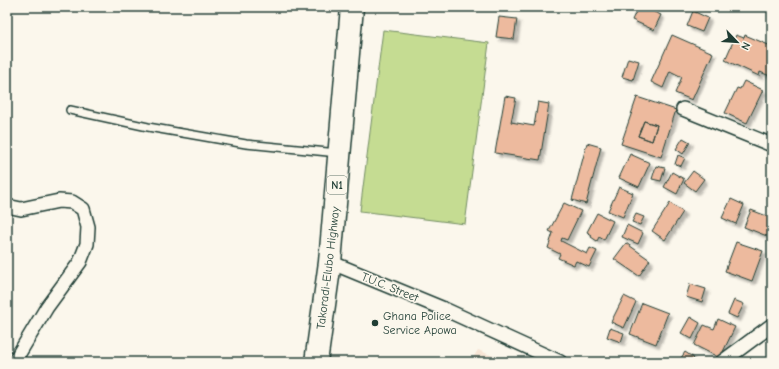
<svg xmlns="http://www.w3.org/2000/svg" width="779" height="369" viewBox="0 0 779 369" font-family="'Comic Neue',sans-serif">
<style>
.built{fill:#f7e5d5}
.green{fill:#c5dc92;stroke:#728c63}
.building{fill:#edba9e;stroke:#1f3d34;fill-rule:evenodd;filter:url(#shadow)}
.lines{fill:none;stroke-linecap:round;stroke-linejoin:round}
.lane-casing{stroke:#1f3d34;stroke-width:10}
.street-casing{stroke:#1f3d34;stroke-width:16}
.highway-casing{stroke:#1f3d34;stroke-width:25}
.lane{stroke:#fbf7ec;stroke-width:7}
.street{stroke:#fbf7ec;stroke-width:13}
.highway{stroke:#fbf7ec;stroke-width:22}
.poi-dot{fill:#1f3d34;stroke:#fbf7ec;stroke-width:1.5}
.labels{text-anchor:middle;dominant-baseline:central;stroke-width:3;stroke-linejoin:round;paint-order:stroke}
.shield{fill:#fbf7ec;stroke:#61756b;stroke-width:1}
.shield-label{font-size:11px;font-weight:bold;fill:#1f3d34}
.street-label{font-size:12px;fill:#1f3d34;stroke:#fbf7ec}
.poi-label{font-size:12px;fill:#1f3d34;stroke:#fbf7ec;text-anchor:start}
</style>
<defs>
<filter id="shadow"><feDropShadow dx="3.5" dy="3.5" stdDeviation="1" flood-color="#0004"/></filter>
</defs>
<rect width="100%" height="100%" fill="#fbf7ec"/>
<filter id="ink" filterUnits="userSpaceOnUse"><feTurbulence type="fractalNoise" baseFrequency=".025" numOctaves="2"/><feDisplacementMap in="SourceGraphic" scale="8" xChannelSelector="R" yChannelSelector="G"/><feConvolveMatrix kernelMatrix="1 2 1 2 8 2 1 2 1" color-interpolation-filters="sRGB"/></filter>
<g filter="url(#ink)">
<path class="built" d="M478,350l30,12h-38z"/>
<path class="green" d="M383,30l106,13 -24,181 -105,-13z"/>
<path class="building" d="M638,7h5l18,8 -7,15 -22,-10z
M693,11l15,7 -6,14 -15,-6z
M499,17l18,2 -3,20 -18,-2z
M672,35l41,18 -21,47 -17,-7 7,-16 -12,-6 -7,17 -12,-6z
M736,35l8,3 1,-3 26,11 1,25 -2,5 -10,-4 -1,4 -34,-16z
M628,58l11,3 -6,19 -11,-3z
M744,81l19,9 -16,33 -22,-10 12,-25 3,1z
M505,96l11,2 -5,24 23,4 4,-24 11,2 -9,56 -45,-7z
M637,97l39,13 -15,47 -40,-13zM644,121l13,4 -5,16 -14,-5z
M644,121l13,4 -5,16 -14,-5z
M683,138l7,4 -7,12 -7,-5z
M587,143l14,4 -15,57 -14,-4z
M630,154l20,9 -11,24 -20,-9z
M678,155l7,3 -4,8 -6,-2z
M656,166l9,2 -4,13 -9,-2z
M693,171l11,8 -9,12 -11,-8z
M672,172l12,7 -7,15 -13,-7z
M619,187l14,6 -10,24 -15,-6z
M731,199l13,6 -8,19 -14,-6z
M564,203l17,8 -14,29 -5,-2 -1,3 26,13 3,-6 7,3 -8,16 -13,-6 -2,4 -16,-7 2,-4 -12,-6 5,-15 -4,-2z
M670,203l13,9 -18,28 -13,-9z
M751,210l21,8v20l-28,-11z
M597,213l16,8 -9,19 -5,-3 -2,4 -6,-4 1,-2 -5,-3z
M636,214l8,3 -4,8 -8,-3z
M627,225l16,8 -5,11 -16,-7z
M736,242l27,9 -11,30 -27,-10z
M626,243l24,17 -11,16 -25,-17z
M690,284l16,5 -4,13 -16,-5z
M624,296l12,6 -12,26 -13,-6z
M734,300l10,4 -7,14 -9,-4z
M642,303l26,10 -12,31 -26,-10z
M690,317l10,6 -8,16 -11,-6z
M718,319l17,8 -15,31 -26,-13 10,-20 10,4z
M610,328l14,5 -3,9 -14,-5z
M685,352l9,6 -3,4 -12,-1z"/>
<g class="lines">
<defs>
<path id="lane" d="M70,110l78,17 98,17 92,9"/>
<path id="street" d="M683,109l89,36
M7,206l14,3 38,-8 13,1 11,7 5,18 -1,17 -7,18 -33,45 -33,55
M330,262l114,47 116,53
M722,362l50,-37"/>
<path id="highway" d="M316,362l14,-100 22,-255"/>
</defs>
<use href="#lane" class="lane-casing"/>
<use href="#street" class="street-casing"/>
<use href="#highway" class="highway-casing"/>
<use href="#lane" class="lane"/>
<use href="#street" class="street"/>
<use href="#highway" class="highway"/>
</g>
</g>
<circle class="poi-dot" cx="375" cy="323" r="4"/>
<g class="labels">
<rect class="shield" x="327" y="176" width="20" height="18" rx="3"/>
<g class="shield-label">
<text x="337" y="185">N1</text>
</g>
<g class="street-label">
<text transform="translate(328 268) rotate(-83)">Takoradi-Elubo Highway</text>
<text transform="translate(390 287) rotate(22)">T.U.C. Street</text>
</g>
<g class="poi-label">
<text x="383" y="316">Ghana Police<tspan x="383" dy="14">Service Apowa</tspan></text>
</g>
</g>
<rect width="779" height="369" fill="none" stroke="#fbf7ec" stroke-width="24"/>
<rect x="12" y="12" width="755" height="345" fill="none" stroke="#1f3d34" stroke-width="1.5" filter="url(#ink)"/>
<g transform="translate(737 42) rotate(115)" stroke="#fbf7ec" stroke-width="3" paint-order="stroke">
<path d="M0-3L7 15L0 10L-7 15Z" fill="#1f3d34"/>
<text y="-6" font-size="11" font-weight="bold" text-anchor="middle" fill="#1f3d34">N</text>
</g>
</svg>
